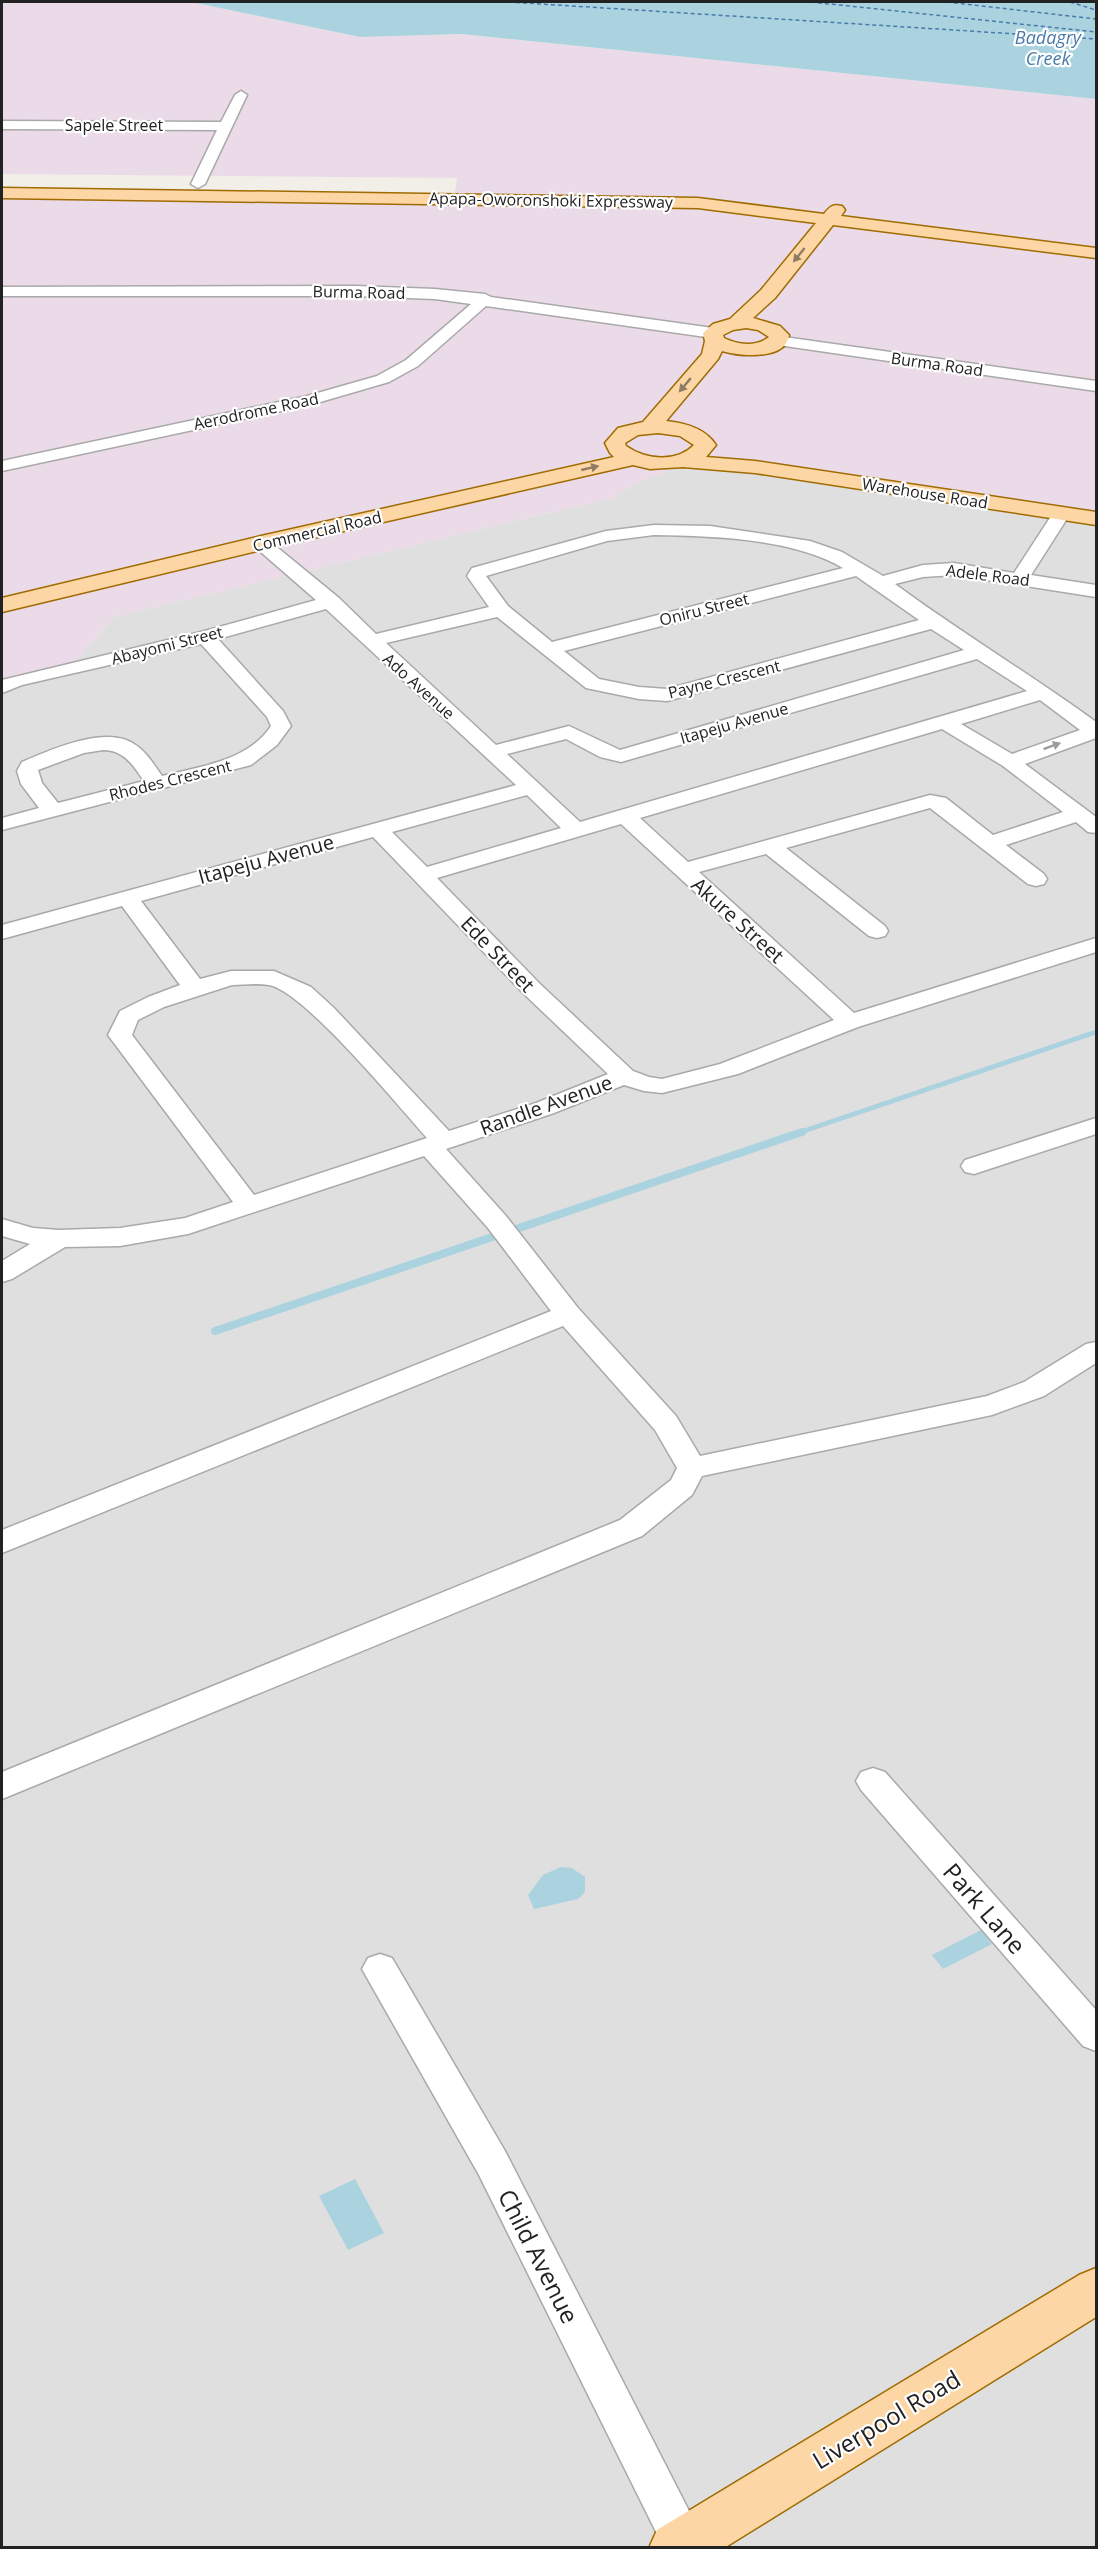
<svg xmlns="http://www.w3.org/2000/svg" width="1098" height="2549" viewBox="0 0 1098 2549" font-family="'Open Sans',sans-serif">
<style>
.residential{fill:#e0dfdf}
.industrial{fill:#ebdbe8}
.water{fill:#aad3df}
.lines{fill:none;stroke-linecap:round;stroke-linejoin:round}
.stream-far1{stroke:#aad3df;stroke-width:5}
.stream{stroke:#aad3df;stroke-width:8}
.ferry{stroke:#4a7aab;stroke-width:1.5;stroke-dasharray:4 3;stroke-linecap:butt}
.minor-casing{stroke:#a9a9a9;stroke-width:3}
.major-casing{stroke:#a06b00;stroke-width:3}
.minor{fill:#fff;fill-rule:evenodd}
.major{fill:#fcd6a4;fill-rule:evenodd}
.oneway{fill:#8f7c63}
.oneway2{fill:#9c9c9c}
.labels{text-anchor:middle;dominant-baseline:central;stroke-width:4.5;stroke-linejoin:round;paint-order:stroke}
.far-street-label{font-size:16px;fill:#222;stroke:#fff}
.far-water-label{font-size:18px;font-style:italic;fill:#4a7aab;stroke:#fff}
.street-label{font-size:20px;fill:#222;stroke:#fff}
.near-street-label{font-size:24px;fill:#222;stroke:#fff}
</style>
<rect width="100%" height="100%" fill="#f2efe9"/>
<path class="residential" d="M679,466l177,20 240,37v2024h-1094v-1864l64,-11 48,-55 498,-119 23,-14z"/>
<path class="industrial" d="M2,2h189l169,35 101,-3 635,65v424l-240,-37 -177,-20 -44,18 -23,14 -498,119 -48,55 -64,11v-490l452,6 3,-21 -455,-4z"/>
<path class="water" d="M191,2h905v97l-635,-65 -101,3z
M561,1867l11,1 13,9v15l-7,7 -44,10 -6,-14 15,-20z
M981,1930l11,14 -49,25 -11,-14z
M355,2179l29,54 -36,17 -29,-54z"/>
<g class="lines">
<path class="stream-far1" d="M798,1133l298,-101"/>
<path class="stream" d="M215,1331l587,-199"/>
<path class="ferry" d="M509,2l587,37
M811,2l285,30
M947,2l149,17
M1070,2l26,8"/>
<defs>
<path id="minor" d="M241,91l6,4 -42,89 -7,4 -7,-4 26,-54 -215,-1v-8l219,1 14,-27z
M356,286l79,3 50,5 6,3 222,31 8,5 -8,5 -227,-32 -68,60 -29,16 -79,23 -308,66v-10l305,-65 70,-20 29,-16 65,-56 -36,-5 -79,-3h-354v-9z
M777,336l319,45v10l-325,-47 -2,-3 2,-3z
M1061,509l6,1 3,4 -39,61 65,10v12l-142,-22 -31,2 -28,7c65,48 135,90 201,138v16l-71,26 71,53v16l-8,-1 -12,-10 -70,23 38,29 3,5 -3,5 -8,2 -8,-2 -98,-76 -144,40 99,78 3,5 -3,5 -8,2 -8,-2 -103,-82 -67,18 155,141 242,-75v14l-238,75 -120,47 -76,19 -18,-2 -20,-6 -70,28 -108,36 60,67 72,92 98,108 24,40 287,-60 37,-14 62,-38 10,-2v21l-52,33 -52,19 -290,61 -10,19 -50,41 -640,263v-27l618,-252 51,-40 6,-12 -22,-38 -92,-104 -561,227v-23l549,-219 -63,-83 -64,-72 -236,78 -68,12 -55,1 -53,32 -10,3v-21l28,-17 -28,-8v-17l31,9 26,2 61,-2 65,-10 48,-16 -125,-167 12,-24 28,-14 32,-12 -58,-79 -120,33v-14l514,-140 -190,-176 -108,30 65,72 8,15 -14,19 -26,20 -249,65v-12l37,-10 -18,-24 -4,-13 5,-9c29,-12 83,-37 112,-18 12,7 20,21 28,32 39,-10 85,-14 109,-50l-4,-9 -66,-73 -179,41 -20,8v-13l199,-48 115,-32 -61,-53 -3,-4 3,-4h12l72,59 37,36 113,-27 -22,-31 5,-8 134,-37 48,-6 56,1 100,15 32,11 41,24 40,-11 31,-2 60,10 41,-63zM654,535c57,1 139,3 189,33l-291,74 -44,-36 -22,-30 121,-35zM856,576l63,44 -252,69 -28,-2 -40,-8 -35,-28zM497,617l89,71 53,11 28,2 264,-72 33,21 -344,100 -51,-24 -73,19 -110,-102zM977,659l50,32 -447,131 -73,-68 59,-15 34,18 21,5zM1040,700l40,30 -68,24 -51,-30zM942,729l61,37 60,46 -70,23 -47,-37 -16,-3 -242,67 -48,-44zM103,750c21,0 30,15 41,31l-86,22 -16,-20 -4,-13 46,-17zM527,795l34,33 -134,39 -35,-35zM621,824l213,196 -114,44 -58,15 -13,-2 -16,-6 -93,-87 -103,-106zM373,837l151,157 84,80 -72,29 -87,28 -115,-123 -23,-21 -37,-16h-43l-31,8 -59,-78zM232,985c11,0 25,-2 37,0 35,6 130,122 158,153l-173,57 -122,-160 6,-15 26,-13z
M1096,1118v16l-122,40 -9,-2 -4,-6 4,-6z
M873,1768l12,4 211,238v41l-13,-5 -222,-256 -5,-9 5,-9z
M380,1954l12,4 113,193 203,397h-44l-185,-373 -117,-206 6,-11z"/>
<path id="major" d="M2,188l696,10 126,16c6,-8 9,-10 18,-8l3,4 -4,6 255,32v10l-263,-33 -58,73 -22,20 27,8 9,9c-3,26 -50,21 -67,16l-4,8 -52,62c19,2 39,7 50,24l-10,12 49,4 341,51v13l-341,-52 -72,-6 -33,2 -17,-4 -372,85 -259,62v-14l259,-62 353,-79 -4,-4 -5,-10 13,-15 25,-6 59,-68 3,-13 -2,-8 10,-9 17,-5 31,-29 55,-67 -118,-15 -696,-10zM746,328l12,2 11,7c-13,10 -31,8 -45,1l-1,-3 10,-5zM658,433l22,3 14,9c-18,18 -48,15 -68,1l-1,-3 13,-8z
M1096,2268v49l-372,231h-75l8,-18 422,-255z"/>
</defs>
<use href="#minor" class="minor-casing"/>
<use href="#major" class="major-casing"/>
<use href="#minor" class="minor"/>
<use href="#major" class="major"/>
</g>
<defs><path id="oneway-solid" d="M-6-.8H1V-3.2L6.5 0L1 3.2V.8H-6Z" transform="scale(1.5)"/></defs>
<g class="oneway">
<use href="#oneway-solid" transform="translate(799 255) rotate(129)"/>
<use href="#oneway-solid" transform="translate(685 385) rotate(130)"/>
<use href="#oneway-solid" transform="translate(590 468) rotate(-13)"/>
</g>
<use class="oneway2" href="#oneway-solid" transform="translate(1052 746) rotate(-20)"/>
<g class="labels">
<g class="far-street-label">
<text x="114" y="125">Sapele Street</text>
<text transform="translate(551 200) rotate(1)">Apapa-Oworonshoki Expressway</text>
<text transform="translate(359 292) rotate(1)">Burma Road</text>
<text transform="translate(937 364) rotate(8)">Burma Road</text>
<text transform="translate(256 411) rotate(-12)">Aerodrome Road</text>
<text transform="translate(925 493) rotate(9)">Warehouse Road</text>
<text transform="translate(317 531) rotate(-13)">Commercial Road</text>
<text transform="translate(988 575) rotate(7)">Adele Road</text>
<text transform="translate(704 609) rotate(-14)">Oniru Street</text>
<text transform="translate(167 645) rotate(-14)">Abayomi Street</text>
<text transform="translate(724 679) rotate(-14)">Payne Crescent</text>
<text transform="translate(419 686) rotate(42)">Ado Avenue</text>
<text transform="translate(734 723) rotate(-16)">Itapeju Avenue</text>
<text transform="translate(170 780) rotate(-14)">Rhodes Crescent</text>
</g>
<g class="far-water-label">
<text x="1048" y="37">Badagry<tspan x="1048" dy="21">Creek</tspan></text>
</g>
<g class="street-label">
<text transform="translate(266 859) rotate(-15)">Itapeju Avenue</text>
<text transform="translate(738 920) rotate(42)">Akure Street</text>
<text transform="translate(498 954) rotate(46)">Ede Street</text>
<text transform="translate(546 1105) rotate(-20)">Randle Avenue</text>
</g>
<g class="near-street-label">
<text transform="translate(985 1908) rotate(49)">Park Lane</text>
<text transform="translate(539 2256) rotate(63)">Child Avenue</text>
<text transform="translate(886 2419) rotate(-31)">Liverpool Road</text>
</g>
</g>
<rect width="1098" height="2549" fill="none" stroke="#222222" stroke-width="6"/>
</svg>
